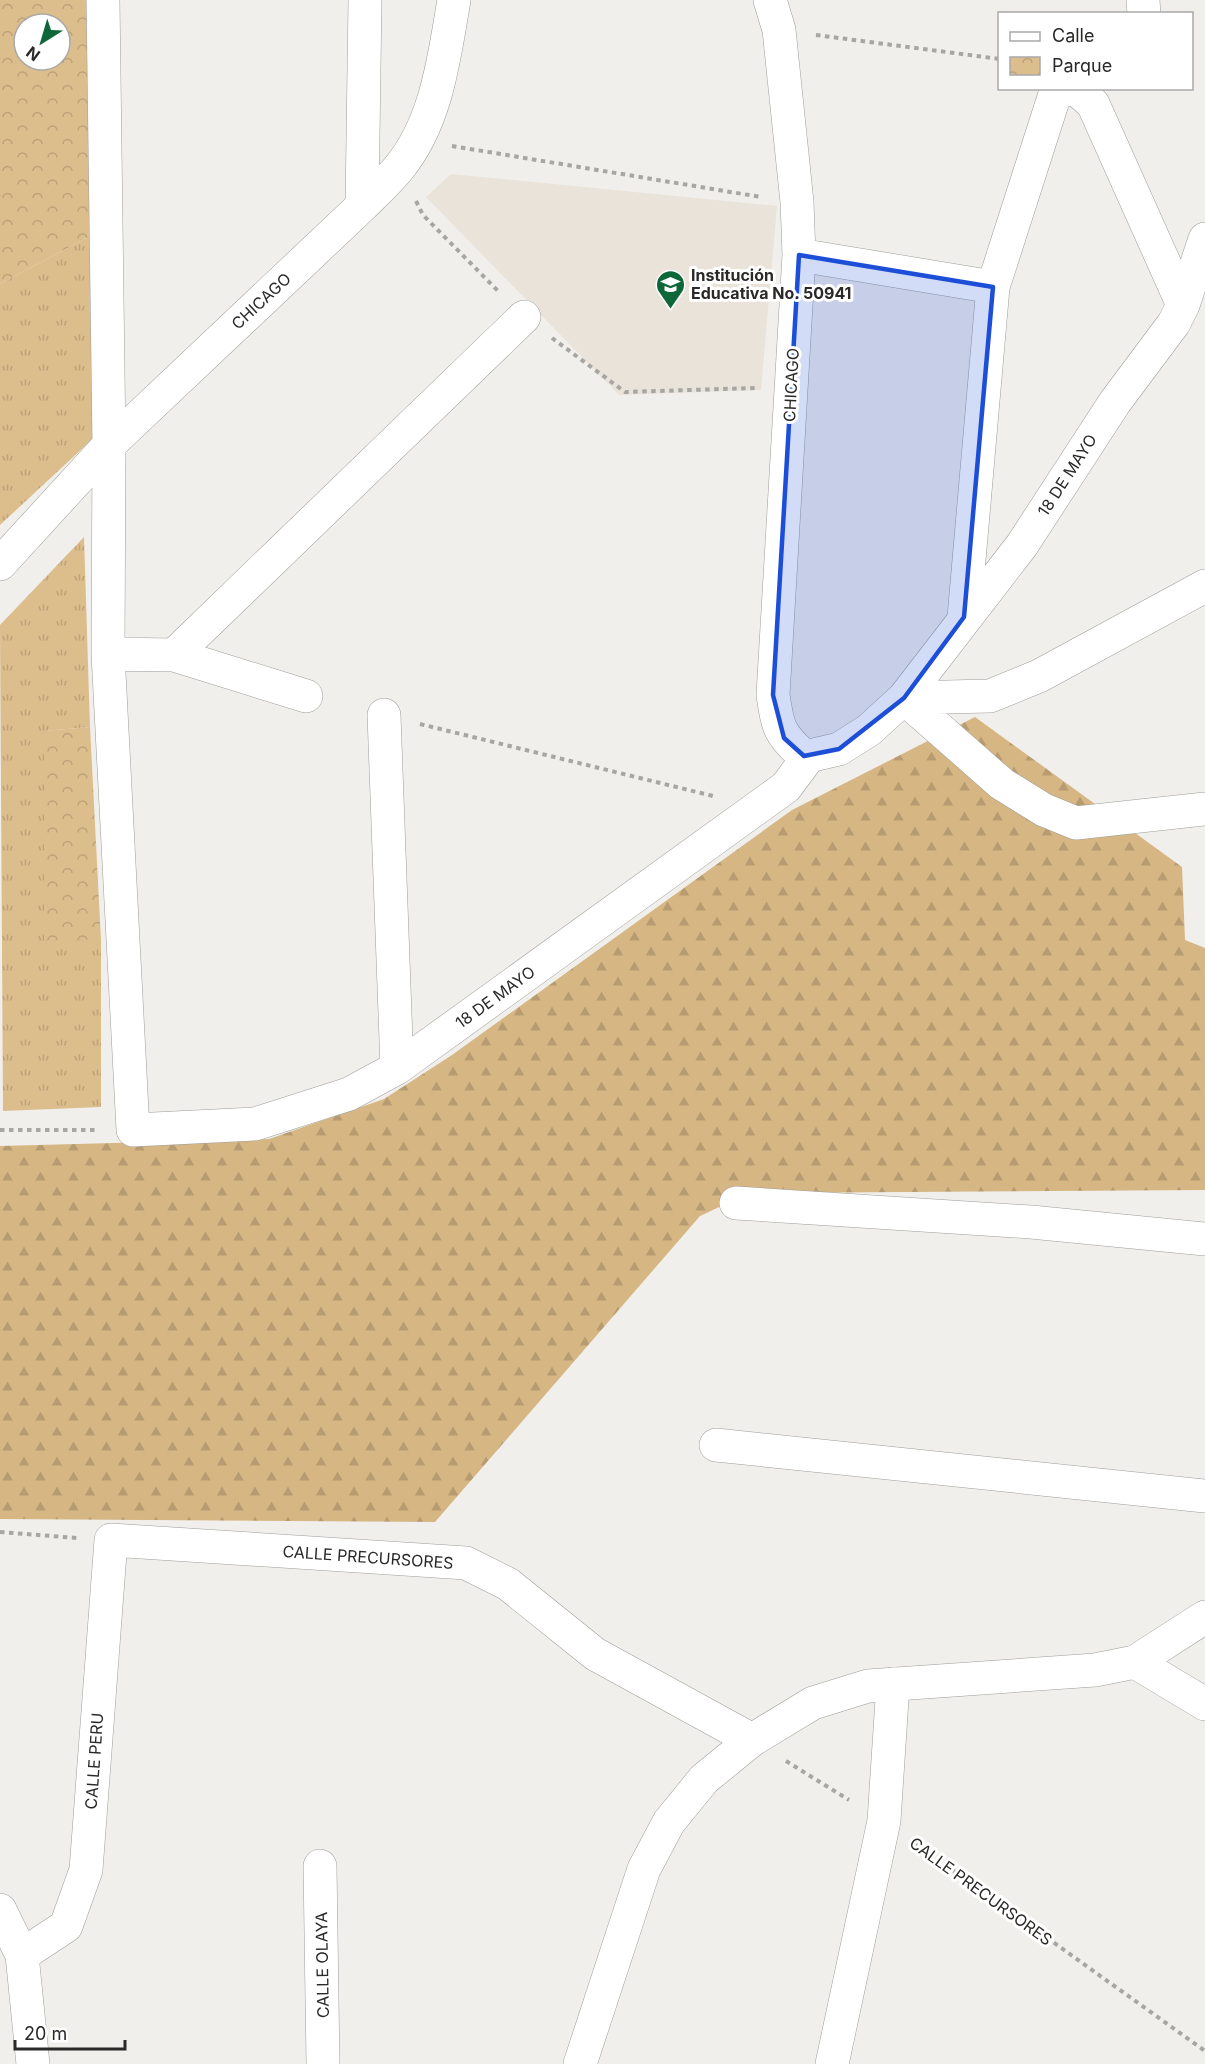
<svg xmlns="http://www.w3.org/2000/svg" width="1205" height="2064" viewBox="0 0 1205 2064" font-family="Inter,sans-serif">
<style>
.built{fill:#e9e3d9}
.grass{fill:url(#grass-tufts)}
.forest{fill:url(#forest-firs)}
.park{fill:url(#park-crowns);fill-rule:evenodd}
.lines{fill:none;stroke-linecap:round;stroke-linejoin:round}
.minor-casing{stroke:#9e9d9a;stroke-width:34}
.major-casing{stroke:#9e9d9a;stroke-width:34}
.path{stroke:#a7a6a3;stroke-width:4;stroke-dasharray:4.5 4.5;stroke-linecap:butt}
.minor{stroke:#fff;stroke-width:33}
.major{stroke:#fff;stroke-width:33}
.marked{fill:#1d4ed8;fill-opacity:0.2;stroke:#1d4ed8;stroke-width:4.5;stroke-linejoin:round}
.labels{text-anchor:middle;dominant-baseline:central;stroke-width:6;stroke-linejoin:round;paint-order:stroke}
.poi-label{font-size:16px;font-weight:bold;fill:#2a2928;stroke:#fff;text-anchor:start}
.street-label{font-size:16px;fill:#2a2928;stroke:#fff}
</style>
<defs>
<pattern id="grass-tufts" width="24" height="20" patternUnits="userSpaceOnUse" patternTransform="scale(1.5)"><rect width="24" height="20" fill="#dcbd8c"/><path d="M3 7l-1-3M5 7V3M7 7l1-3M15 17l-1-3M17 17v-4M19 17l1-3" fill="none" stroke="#bda279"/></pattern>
<pattern id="forest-firs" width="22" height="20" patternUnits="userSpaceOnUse" patternTransform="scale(1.5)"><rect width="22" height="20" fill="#d6b683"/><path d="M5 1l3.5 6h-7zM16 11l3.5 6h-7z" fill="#b89c71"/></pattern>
<pattern id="park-crowns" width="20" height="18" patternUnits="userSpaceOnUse" patternTransform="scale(1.5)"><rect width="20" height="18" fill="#dcbd8c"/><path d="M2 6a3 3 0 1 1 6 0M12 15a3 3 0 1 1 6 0" fill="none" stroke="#bda279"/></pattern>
</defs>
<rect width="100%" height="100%" fill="#f1efec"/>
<path class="built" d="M451,174l326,32 -16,184 -142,5 -193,-198z"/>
<path class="grass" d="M90,236l9,197 -99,92v-241z
M84,537l6,190 -45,4 -1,208 57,1v167l-98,4 -3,-486z"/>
<path class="forest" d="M975,717l207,150 3,73 20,8v242l-456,3 -49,23 -265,306 -435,-3v-373l269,-7 115,-40 68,-44 340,-245z"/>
<path class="park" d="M0,0h88l2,236 -90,48zM24,24h36v36h-36z
M90,727l11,213h-57v-209z"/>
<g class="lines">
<defs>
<path id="minor" d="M103,0l6,445 -1,209 25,476 122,-6 94,-30 48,-26 389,-281 23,-31
M770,0l9,30 18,172 2,53 -26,440c5,33 6,39 31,61h5
M1143,0l1,14
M362,206l3,-206
M799,255l194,32
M0,564l109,-119 253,-239c12,-12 25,-24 36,-37 39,-47 46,-111 56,-169
M964,617l29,-330 62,-193 10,-4 11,-1 17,15 90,201
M108,654l66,1 132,41
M174,655l350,-338
M904,698l98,86 42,26 32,13 129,-14
M904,698l86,-2 49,-20 166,-90
M384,715l13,353
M809,756l30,-7 30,-19 35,-32 118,-153 93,-143 59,-79 9,-18 22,-66
M736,1203l295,19 174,17
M716,1445l489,51
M1135,1662l70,42
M320,1866l3,198
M22,1955l44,-29 20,-56 25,-330 355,23 42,21 87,70 157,86
M832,2064l52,-243 9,-137"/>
<path id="major" d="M0,1910l22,45 11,109
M580,2064l64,-195 25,-47 35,-43 48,-39 61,-37 55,-17 227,-16 40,-8 70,-45"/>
</defs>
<use href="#minor" class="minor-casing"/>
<use href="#major" class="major-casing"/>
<path class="path" d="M816,35l184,24
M452,146l309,51
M416,201l7,14 76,77
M552,338l73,54 130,-4
M420,724l293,72
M0,1130h98
M0,1532l77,6
M786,1761l63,39
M915,1843l290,208"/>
<use href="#minor" class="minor"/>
<use href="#major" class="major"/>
</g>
<path class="marked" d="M799,255l194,32 -29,330 -60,81 -65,51 -35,7 -20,-18 -11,-43z"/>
<defs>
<symbol id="school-pin" viewBox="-11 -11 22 30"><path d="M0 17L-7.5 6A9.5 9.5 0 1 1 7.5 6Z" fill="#0e6739" stroke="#fff"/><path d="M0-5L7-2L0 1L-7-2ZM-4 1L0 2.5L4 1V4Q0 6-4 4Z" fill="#fff"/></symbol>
</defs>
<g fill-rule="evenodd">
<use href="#school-pin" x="654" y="268" width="33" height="45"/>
</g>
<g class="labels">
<g class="poi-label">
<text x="691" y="275">Institución<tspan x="691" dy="18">Educativa No. 50941</tspan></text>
</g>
<g class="street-label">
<text transform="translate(261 301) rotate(-43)">CHICAGO</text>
<text transform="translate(791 385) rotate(-87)">CHICAGO</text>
<text transform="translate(1067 475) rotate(-57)">18 DE MAYO</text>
<text transform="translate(495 997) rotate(-36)">18 DE MAYO</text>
<text transform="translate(368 1557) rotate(4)">CALLE PRECURSORES</text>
<text transform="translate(94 1761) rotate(-86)">CALLE PERU</text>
<text transform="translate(981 1891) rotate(36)">CALLE PRECURSORES</text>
<text transform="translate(322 1965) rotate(-91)">CALLE OLAYA</text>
</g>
</g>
<rect x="998" y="12" width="195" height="78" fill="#ffffff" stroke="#aaa9a9" stroke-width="1.5"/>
<rect x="1010" y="32" width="30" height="9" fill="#ffffff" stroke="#aaa9a9" stroke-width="1.5"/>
<text x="1052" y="42" font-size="18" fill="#2a2928">Calle</text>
<rect x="1010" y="57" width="30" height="18" fill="url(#park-crowns)" stroke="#aaa9a9" stroke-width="1.5"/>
<text x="1052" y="72" font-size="18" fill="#2a2928">Parque</text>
<g transform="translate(42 42) rotate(217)"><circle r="28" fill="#ffffff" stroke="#aaa9a9" stroke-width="1.5"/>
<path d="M0-4.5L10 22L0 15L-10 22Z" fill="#0e6739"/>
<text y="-9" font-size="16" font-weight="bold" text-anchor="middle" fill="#2a2928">N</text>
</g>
<path d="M15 2040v9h110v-9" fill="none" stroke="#2a2928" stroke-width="3"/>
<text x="24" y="2040" font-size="18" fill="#2a2928" stroke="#ffffff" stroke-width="4.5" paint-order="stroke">20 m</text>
</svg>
